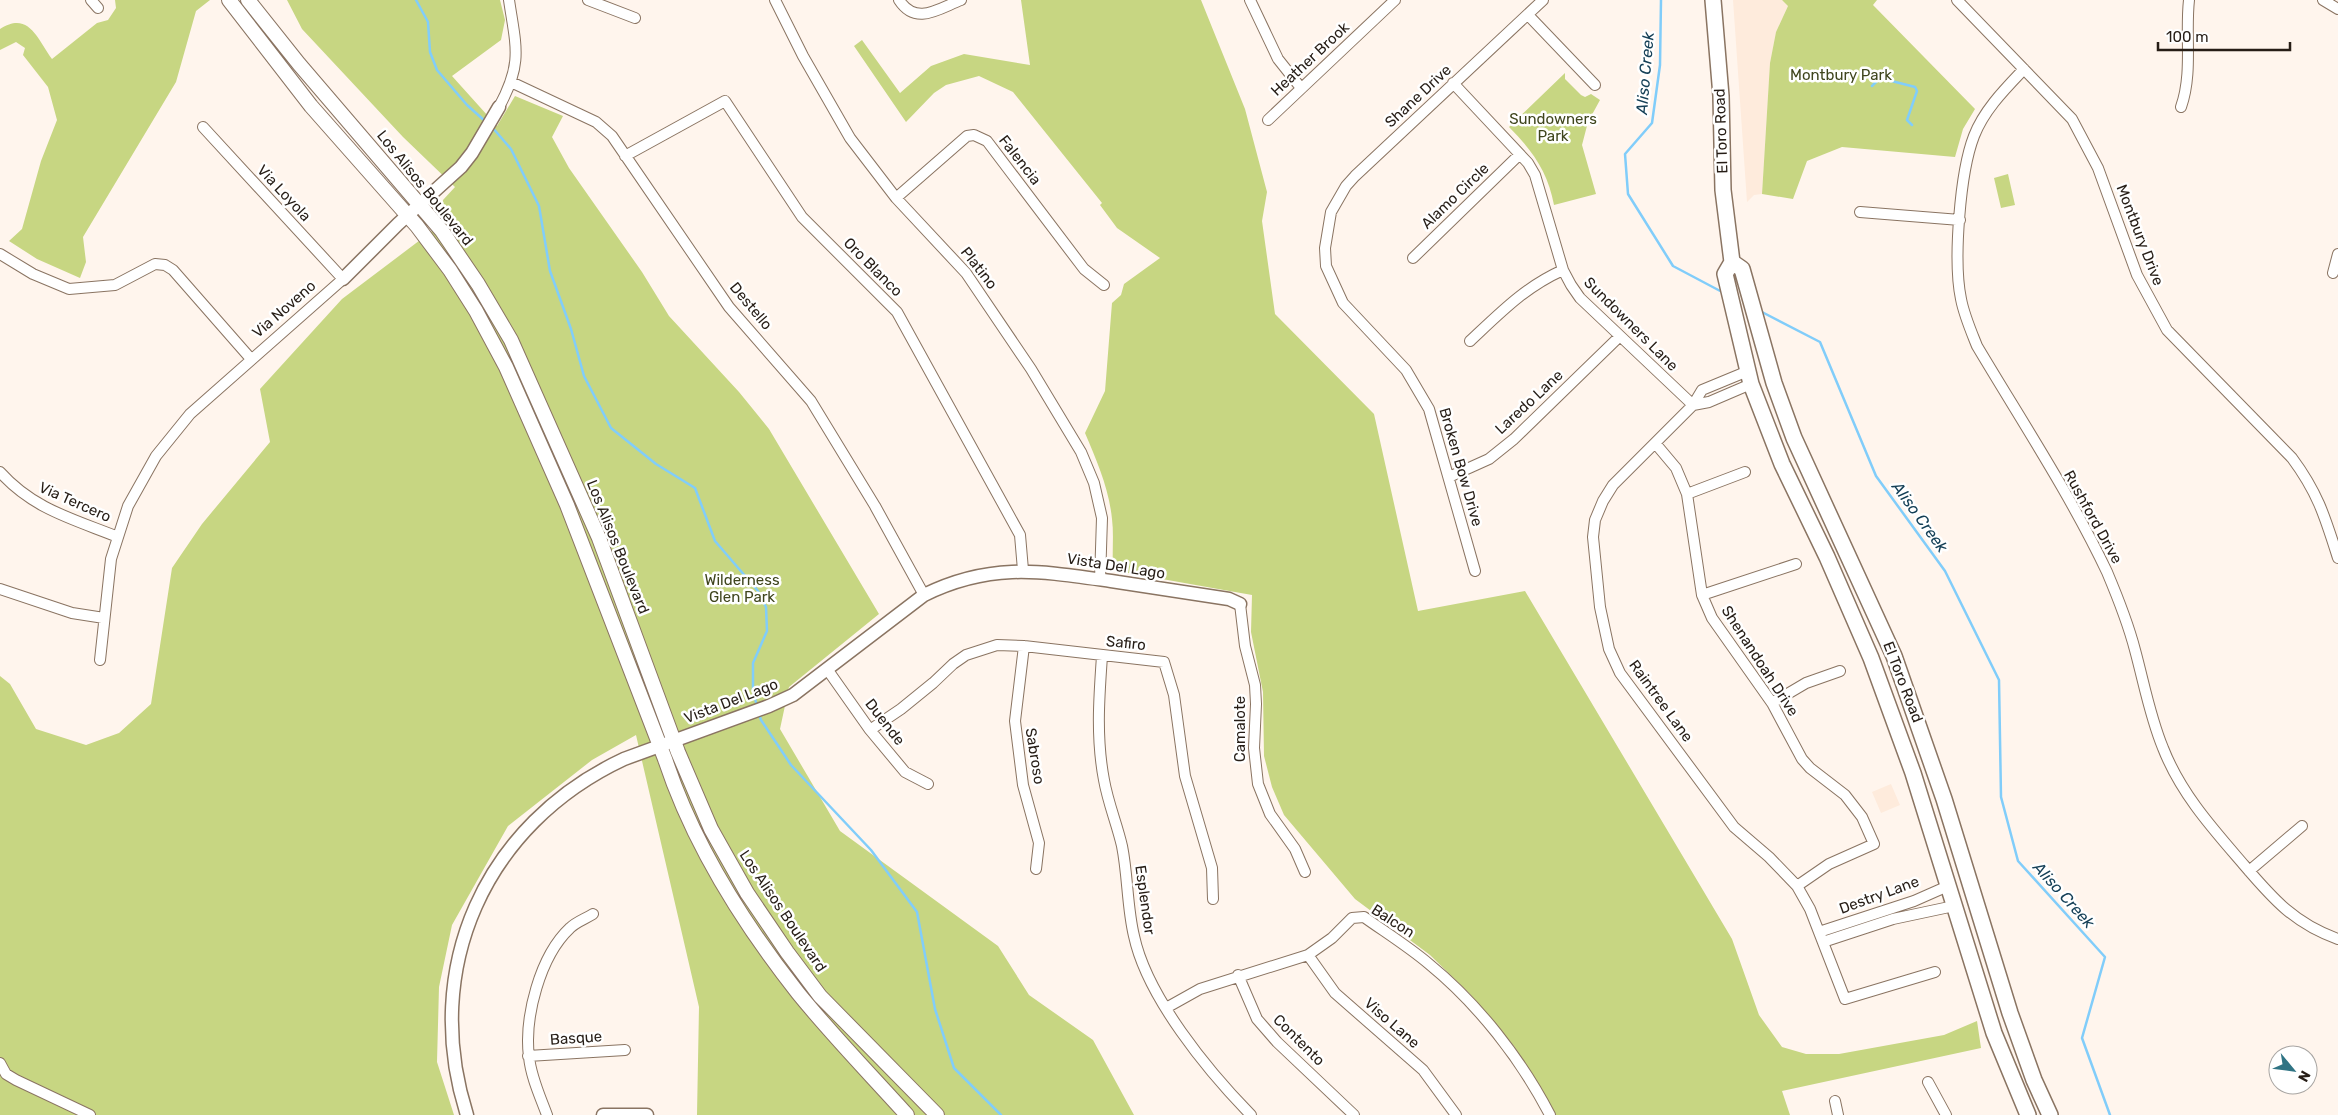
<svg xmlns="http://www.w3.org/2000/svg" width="2338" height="1115" viewBox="0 0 2338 1115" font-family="Rubik,sans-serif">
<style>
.built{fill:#feebdc}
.green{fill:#c7d682}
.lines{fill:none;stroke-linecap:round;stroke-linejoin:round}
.stream{stroke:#81cdfa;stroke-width:2.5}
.minor-casing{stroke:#8a7462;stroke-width:12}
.tertiary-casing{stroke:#8a7462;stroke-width:15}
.secondary-casing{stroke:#8a7462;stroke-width:16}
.primary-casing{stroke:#8a7462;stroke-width:18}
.minor{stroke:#fff;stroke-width:10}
.tertiary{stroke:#fff;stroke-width:12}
.secondary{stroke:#fff;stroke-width:14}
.primary{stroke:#fff;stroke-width:15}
.labels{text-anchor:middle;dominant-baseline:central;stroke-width:5;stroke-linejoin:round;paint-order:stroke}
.street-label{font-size:15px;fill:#261d16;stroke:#fff}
.park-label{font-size:15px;fill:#3f451d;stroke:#fff}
.water-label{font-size:16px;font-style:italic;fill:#154057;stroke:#fff}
</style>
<rect width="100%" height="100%" fill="#fff5ed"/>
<path class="built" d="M1733,0h49l6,6 -12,26 -6,31 -8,131 -8,1 -7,7z
M1891,784l9,21 -19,8 -9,-21z"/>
<path class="green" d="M115,0h95l-14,11 -20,71 -93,155 3,25 -6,16 -43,-19 -28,-18 13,-12 19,-68 16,-41 -9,-33 -25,-32 2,-7 -9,-6 -16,8v-21c29,-19 38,11 52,30l45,-36 11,-3 8,-12z
M287,0h213l5,20 -4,20 -49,36 45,50 18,-30 48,20 -11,21 17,31 73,104 27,44 70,76 30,37 110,185 -90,73 -9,42 60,102 158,115 31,49 64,45 41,75h-437l2,-108 -63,-272 -44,25 -84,66 -56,99 -13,62 -2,75 17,53h-454v-439l10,8 26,45 50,16 33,-12 32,-29 21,-136 30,-44 68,-82 -10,-53 82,-90 106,-80 -7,-9 2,-10 12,-13 -52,-50 -101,-108z
M1021,0h180l44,109 22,83 -5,29 13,93 99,100 44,197 107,-20 207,348 27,76 23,32 24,7h33l105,-19 33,-14 4,27 -199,43 8,24h-234l-42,-69 -44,-52 -40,-39 -75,-56 -71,-84 -12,-28 -8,-31 -1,-64 -12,-60 1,-37 -135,-24 -4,-4c-1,-16 1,-32 -1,-48 -3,-30 -15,-58 -27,-86l20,-42 7,-88 9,-8 3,-11 36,-26 -43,-30 -17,-23 2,-2 -89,-111 -34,-16 -33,9 -12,8 -28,29 -52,-76 8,-6 38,53 31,-27 33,-12 66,11z
M1782,0h95l-4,5 102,104 -12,20 -8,28 -113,-10 -35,14 -14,38 -31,-5 8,-131 6,-31 12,-26z
M1565,73v6l16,16 4,2 6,-3 9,6 -12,22 -6,23 14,49 -42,11c-6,-33 -22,-55 -45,-78z
M2008,174l7,31 -14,3 -7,-30z"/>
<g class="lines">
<path class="stream" d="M416,0l12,22 2,30 7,18 30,35 19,17
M1661,0l-1,65 -8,58 -27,31 3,40 45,72 51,27
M1872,86l8,-8 35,9 2,4 -10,29 5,5
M492,127l19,22 28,57 11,65 21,58 13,47 27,52 45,36 39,24 20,53 43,50 8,16 1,24 -14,32v28l4,15
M1760,311l60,31 56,134 69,95 54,109 2,117 17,64 87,96 -23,81 28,77
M759,714l2,6 30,45 80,85 46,62 18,97 19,59 47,47"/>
<defs>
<path id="minor" d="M91,0l7,8
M588,0l47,18
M775,0l28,56 47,82 46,60 70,75 65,96 50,83 13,31 8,35 -2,62
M899,0c17,26 39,9 62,0
M1250,0l28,59 23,29
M1957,0l115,119 26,49 39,107 30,55 125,128c26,35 33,59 46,100
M2323,0l15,9
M1528,15l67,70
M2024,69c-19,20 -40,41 -50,67 -14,36 -21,125 -13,163 3,16 10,32 16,47 44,74 93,148 130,226 11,26 21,51 28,78 9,33 15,67 28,98 18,46 50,81 81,117 29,34 51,59 94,74
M511,82l85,40 16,14 117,171 82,94 64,105 49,89
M1453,83l75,80 7,12 28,95 8,15 9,13 113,107
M499,107c24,-44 17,-60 10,-107
M2181,107c12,-34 4,-72 8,-107
M1268,120l127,-120
M625,156l100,-55 77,116 95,95 123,223 3,35
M896,198l71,-62 7,-1 13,6 97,128 20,16
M1860,212l100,8
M0,254l33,20 36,15 46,-4 40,-21 10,1 8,5 78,89
M1413,258l106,-103
M2333,273l5,-19
M1470,341c31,-29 55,-54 93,-71
M1748,371l-46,19 -9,15 -80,80 -10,16 -8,19 -2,17 7,70 9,42 11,24 114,154 35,30 28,29 13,23 35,90 90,-27
M1693,405l16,-3 42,-18
M1655,443l21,25 11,26 15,101 10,23 60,85 30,56 8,9 35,27 17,22 12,27 -45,20 -32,22
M0,472c33,37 73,47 118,65
M1449,477l40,-18 25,-20 106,-103
M1687,494l58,-22
M1475,571l-46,-162 -23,-39 -63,-67 -17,-37 -1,-18 6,-36 15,-26 9,-10 188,-176
M0,589l72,24 32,5
M1702,595l94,-31
M1240,604l5,42 10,39 1,19 -2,44 4,36 12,30 25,35 10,23
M1024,646l-9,75 8,64 16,58 -3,26
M1102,656c-3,42 -6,82 2,124 4,23 13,44 18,66 6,30 5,61 12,90 13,61 74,135 117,179
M100,660l11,-101 17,-53 28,-50 34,-42 153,-135 -140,-152
M827,669l43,61 35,42 23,12
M1772,703l34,-20 34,-12
M870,730l31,-21 32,-26 20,-19 13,-9 31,-10 27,1 140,16 10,33 11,81 27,92 1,31
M2249,871l53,-45
M1819,932l95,-31 34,-15
M1823,942l70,-23 61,-13
M1308,955l27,38 88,77 33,45
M1238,975l19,44 20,23 77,73
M1166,1008l34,-19 108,-34 24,-17 20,-20 12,-1c21,15 45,30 65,47 49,40 92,95 121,151
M528,1056l97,-6
M0,1063l6,11 10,6 74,35
M1928,1082l18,33
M1835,1101l3,14
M547,1115c-7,-19 -16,-38 -18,-58 -5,-40 11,-101 41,-129 6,-6 15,-9 23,-14"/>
<path id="tertiary" d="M343,279l55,-55 63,-57 11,-14 27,-46
M467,1115c-47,-147 18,-291 157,-356l145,-53 24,-11 131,-100c67,-33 116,-24 187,-14 39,6 78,12 118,18l11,5
M603,1115h44"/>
<path id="secondary" d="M229,0l82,106 106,120 33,44 26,41 30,56 61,138 98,254c28,85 77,163 133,234 34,42 72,81 109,122
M248,0l51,64 143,167 36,53 33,56 88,198 79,214 33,77 36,64 40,59 33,44 117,119"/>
<path id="primary" d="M1713,0l8,96 2,94 9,72 -7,12 26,110 31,80 45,93 44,101 42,115 81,260 34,82
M1732,262l10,7 32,114 20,55 100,218 50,143 66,214 24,67 16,35"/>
</defs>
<use href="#minor" class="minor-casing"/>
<use href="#tertiary" class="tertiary-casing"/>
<use href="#secondary" class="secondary-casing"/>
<use href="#primary" class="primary-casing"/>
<use href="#minor" class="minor"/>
<use href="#tertiary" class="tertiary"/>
<use href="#secondary" class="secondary"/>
<use href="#primary" class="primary"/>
</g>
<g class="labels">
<g class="street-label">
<text transform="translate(1310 59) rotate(-43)">Heather Brook</text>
<text transform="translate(1418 96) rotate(-43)">Shane Drive</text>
<text transform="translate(1721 131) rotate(-92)">El Toro Road</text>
<text transform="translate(1020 160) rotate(52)">Falencia</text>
<text transform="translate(425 188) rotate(51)">Los Alisos Boulevard</text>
<text transform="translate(284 193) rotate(47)">Via Loyola</text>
<text transform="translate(1455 196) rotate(-44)">Alamo Circle</text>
<text transform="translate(2140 235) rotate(69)">Montbury Drive</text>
<text transform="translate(873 267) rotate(45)">Oro Blanco</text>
<text transform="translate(979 268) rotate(52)">Platino</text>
<text transform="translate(751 306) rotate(50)">Destello</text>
<text transform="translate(284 309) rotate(-41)">Via Noveno</text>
<text transform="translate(1631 324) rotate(45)">Sundowners Lane</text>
<text transform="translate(1529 402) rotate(-43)">Laredo Lane</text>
<text transform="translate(1461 467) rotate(74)">Broken Bow Drive</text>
<text transform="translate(75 502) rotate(24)">Via Tercero</text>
<text transform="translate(2093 517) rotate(61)">Rushford Drive</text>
<text transform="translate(618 547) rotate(68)">Los Alisos Boulevard</text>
<text transform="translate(1116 566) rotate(9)">Vista Del Lago</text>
<text transform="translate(1126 643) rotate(6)">Safiro</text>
<text transform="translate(1760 661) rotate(57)">Shenandoah Drive</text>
<text transform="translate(1903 682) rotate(69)">El Toro Road</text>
<text transform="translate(731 701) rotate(-21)">Vista Del Lago</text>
<text transform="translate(1661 701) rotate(54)">Raintree Lane</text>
<text transform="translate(885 722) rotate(52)">Duende</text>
<text transform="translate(1240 729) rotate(-90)">Camalote</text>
<text transform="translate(1035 756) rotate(81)">Sabroso</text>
<text transform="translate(1879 895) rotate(-20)">Destry Lane</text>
<text transform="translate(1145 900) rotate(82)">Esplendor</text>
<text transform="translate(783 911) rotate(56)">Los Alisos Boulevard</text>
<text transform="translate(1393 921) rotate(33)">Balcon</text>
<text transform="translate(1392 1023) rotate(41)">Viso Lane</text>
<text transform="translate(576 1038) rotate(-4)">Basque</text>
<text transform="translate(1299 1040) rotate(45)">Contento</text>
</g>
<g class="park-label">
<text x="1841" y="75">Montbury Park</text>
<text x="1553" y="119">Sundowners<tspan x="1553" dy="17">Park</tspan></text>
<text x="742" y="580">Wilderness<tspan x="742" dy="17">Glen Park</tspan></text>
</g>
<g class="water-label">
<text transform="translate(1645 73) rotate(-85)">Aliso Creek</text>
<text transform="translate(1920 517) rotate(54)">Aliso Creek</text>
<text transform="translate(2064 895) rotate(48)">Aliso Creek</text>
</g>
</g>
<g transform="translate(2293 1070) rotate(119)"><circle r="24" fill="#ffffff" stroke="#a8a5a2"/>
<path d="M0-4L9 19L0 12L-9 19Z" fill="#307484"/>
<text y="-8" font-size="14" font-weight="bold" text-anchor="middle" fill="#261d16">N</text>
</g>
<path d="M2158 42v8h132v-8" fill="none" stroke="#261d16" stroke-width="2.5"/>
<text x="2166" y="42" font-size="15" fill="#261d16" stroke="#ffffff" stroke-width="4" paint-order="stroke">100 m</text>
</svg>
